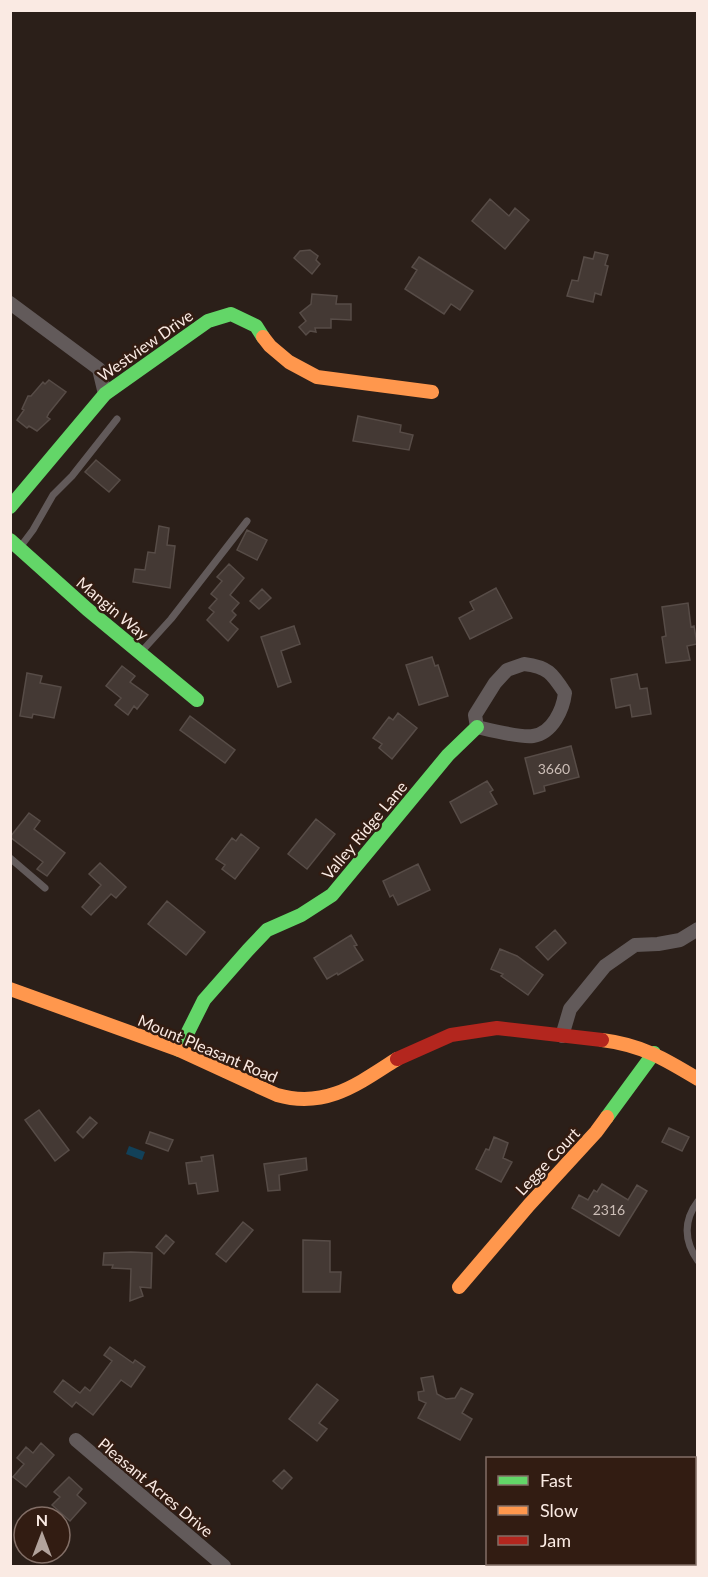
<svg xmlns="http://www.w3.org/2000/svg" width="708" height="1577" viewBox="0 0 708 1577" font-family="Lato,sans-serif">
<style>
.water{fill:#124159}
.building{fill:#443934;stroke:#574c47;stroke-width:1.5}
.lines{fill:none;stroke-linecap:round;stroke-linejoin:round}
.lane{stroke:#625a5a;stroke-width:7}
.street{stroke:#625a5a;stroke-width:14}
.fast{stroke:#63d668;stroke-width:14}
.slow{stroke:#ff974d;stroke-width:14}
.jam{stroke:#b3261e;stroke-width:14}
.labels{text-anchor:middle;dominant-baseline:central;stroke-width:5;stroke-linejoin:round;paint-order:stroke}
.number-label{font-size:14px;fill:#ccbeb7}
.street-label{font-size:16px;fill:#faeae3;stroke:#321c12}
</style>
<rect width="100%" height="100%" fill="#2b1f19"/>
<path class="water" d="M129,1146l16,6 -3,8 -16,-6z"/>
<path class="building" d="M490,199l19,17 6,-8 14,12 -24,29 -33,-28z
M310,250l8,6 -2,4 4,4 -8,10 -18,-16 6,-7z
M595,252l13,3 -3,10 3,1 -7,29 -6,-2 -2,9 -26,-6 5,-16 6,1 6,-24 9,2z
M419,257l54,34 -13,19 -9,-6 -7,10 -39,-25 12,-19 -5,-3z
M312,294l25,2 -1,8h15v16l-20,-1v9h-16l1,4 -6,-1 -4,4 -7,-8 7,-6 -6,-8 11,-9z
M49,380l17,12 -17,21 -2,4 3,2 -13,12 -8,-5 -2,2 -10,-8 7,-10 -2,-1 6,-13h3l12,-14 2,2z
M358,416l43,9 -1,7 13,3 -4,15 -56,-9z
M96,460l24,20 -11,12 -24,-20z
M159,526l10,2 -2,17 8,1 -5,42 -37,-6 2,-13 10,1 3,-18 7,1z
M247,530l20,10 -10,20 -20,-10z
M229,564l15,14 -14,17 9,8 -7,8 4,4 -6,7 8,7 -10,12 -21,-21 7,-8 -5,-4 8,-9 -6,-5 11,-13 -5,-4z
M496,588l16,30 -42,21 -11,-21 15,-8 -4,-8z
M262,589l9,9 -12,11 -9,-8z
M688,603l3,24 3,-1 3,18 -10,2 3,14 -24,3 -4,-26 4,-1 -4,-29z
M294,626l6,18 -19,7 10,31 -13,5 -17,-50z
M432,657l3,9 3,-1 10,31 -29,9 -13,-40z
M122,666l13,10 -5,6 18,13 -11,14 -3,-3 -6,9 -13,-10 6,-7 -15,-12z
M27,673l15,3 -2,7 21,4 -7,31 -21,-4 -1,4 -12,-2z
M637,674l3,15 7,-1 4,26 -19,3 -2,-12 -14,3 -5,-29z
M398,713l19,15 -25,31 -13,-11 3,-4 -9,-6 16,-21 4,3z
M190,716l45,34 -10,13 -45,-33z
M571,746l8,31 -35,9 1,5 -11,3 -9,-36z
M487,781l6,9 -3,2 7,12 -36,19 -11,-21z
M29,813l11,8 -6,8 31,24 -18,23 -10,-7 6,-7 -33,-25z
M316,819l19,15 -28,35 -19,-15z
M241,834l18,14 -24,31 -13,-10 3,-4 -9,-6 16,-21 4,3z
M100,863l26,24 -10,11 -5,-4 -20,21 -9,-8 19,-22 -12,-11z
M418,864l12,26 -32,15 -5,-10 -3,2 -7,-16z
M167,901l38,31 -19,23 -38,-31z
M555,930l11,13 -18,17 -12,-13z
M351,935l6,10 -3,1 9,14 -25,15 -1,-2 -10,6 -13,-21z
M500,949l17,7 26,19 -15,20 -27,-19 2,-2 -12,-5z
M39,1110l30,40 -14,11 -30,-41z
M90,1117l7,6 -14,15 -6,-6z
M669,1128l20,9 -7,14 -20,-9z
M150,1132l23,8 -5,11 -22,-8z
M494,1137l14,6 -5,15 9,4 -11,20 -25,-13 10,-20 3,1z
M213,1155l5,36 -20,3 -2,-11 -7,1 -3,-21 16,-2 -1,-4z
M306,1158l1,12 -28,5 1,15 -12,1 -4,-27z
M602,1184l26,16 9,-15 10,6 -28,45 -47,-28 7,-13 9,5 6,-10 3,2z
M243,1222l10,8 -27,32 -10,-8z
M166,1235l8,7 -10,12 -8,-7z
M303,1240l27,1v31h11l-1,20h-37z
M131,1252l21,1 -1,35 -11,-1 3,9 -13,5 1,-32 -19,-1 1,-3h-10l1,-12z
M110,1347l23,16 2,-3 10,7 -14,20 -10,-7 -28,35 -17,-13 -4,5 -18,-15 9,-12 17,13 5,-6 5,4 22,-30 -8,-6z
M433,1376l4,18 9,5 9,-1 6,-10 12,6 -11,19 10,6 -12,21 -42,-22 8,-15 -7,-3 -1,-8 6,-1 -3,-13z
M317,1384l21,16 -19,23 8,6 -10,12 -28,-22z
M41,1443l13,12 -28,32 -13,-10 11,-13 -7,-6 9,-11 7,6z
M284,1470l8,8 -10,11 -9,-8z
M69,1477l13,12 -5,6 9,8 -16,18 -18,-16 8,-8 -6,-5z"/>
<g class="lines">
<path class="lane" d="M21,546l12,-16 20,-35 19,-19 45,-57
M142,651l29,-32 76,-98
M10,858l35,30
M698,1201c-15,20 -14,40 0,60"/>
<path class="street" d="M10,303l89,66 6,25
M524,664c24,3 28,9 41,29 -2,16 -12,40 -32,43 -12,2 -43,-6 -56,-9l-2,-12 20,-32 12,-13z
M562,1036l8,-27 35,-43 30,-21 23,-1 22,-4 18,-11
M76,1440l148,126"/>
<path class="fast" d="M10,507l95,-113 103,-73 23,-7 25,12 7,11
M10,540l77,69 110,91
M179,1050l25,-50 44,-50 19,-20 34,-15 31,-20 116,-140 29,-28
M607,1117l47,-64"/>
<path class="slow" d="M263,337l7,9 19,16 28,15 115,15
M10,989l169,61 98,45c49,14 81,-11 120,-36
M602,1040c40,5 63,19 96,39
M459,1287l70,-82 67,-73 11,-15"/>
<path class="jam" d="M397,1059l54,-24 46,-7 105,12"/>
</g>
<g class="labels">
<g class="number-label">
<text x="554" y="768">3660</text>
<text x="609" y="1209">2316</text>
</g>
<g class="street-label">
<text transform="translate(145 345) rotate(-35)">Westview Drive</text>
<text transform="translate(113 608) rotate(40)">Mangin Way</text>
<text transform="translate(364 830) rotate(-50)">Valley Ridge Lane</text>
<text transform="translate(208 1048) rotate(23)">Mount Pleasant Road</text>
<text transform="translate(547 1161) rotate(-47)">Legge Court</text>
<text transform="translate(156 1487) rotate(40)">Pleasant Acres Drive</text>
</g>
</g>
<rect width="708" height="1577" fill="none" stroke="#faeae3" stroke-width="24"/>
<rect x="486" y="1457" width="210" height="108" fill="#321c12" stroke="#826e66" stroke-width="1.5"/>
<rect x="498" y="1476" width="30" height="9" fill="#63d668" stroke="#826e66" stroke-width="1.5"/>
<text x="540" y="1487" font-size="18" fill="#faeae3">Fast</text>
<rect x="498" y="1506" width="30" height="9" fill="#ff974d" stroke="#826e66" stroke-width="1.5"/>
<text x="540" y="1517" font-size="18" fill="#faeae3">Slow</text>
<rect x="498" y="1536" width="30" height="9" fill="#b3261e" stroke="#826e66" stroke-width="1.5"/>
<text x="540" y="1547" font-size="18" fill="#faeae3">Jam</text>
<g transform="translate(42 1535)"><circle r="28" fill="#321c12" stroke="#826e66" stroke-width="1.5"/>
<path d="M0-4.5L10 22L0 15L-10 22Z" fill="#b2a39c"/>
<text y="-9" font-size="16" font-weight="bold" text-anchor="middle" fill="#faeae3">N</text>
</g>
</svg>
